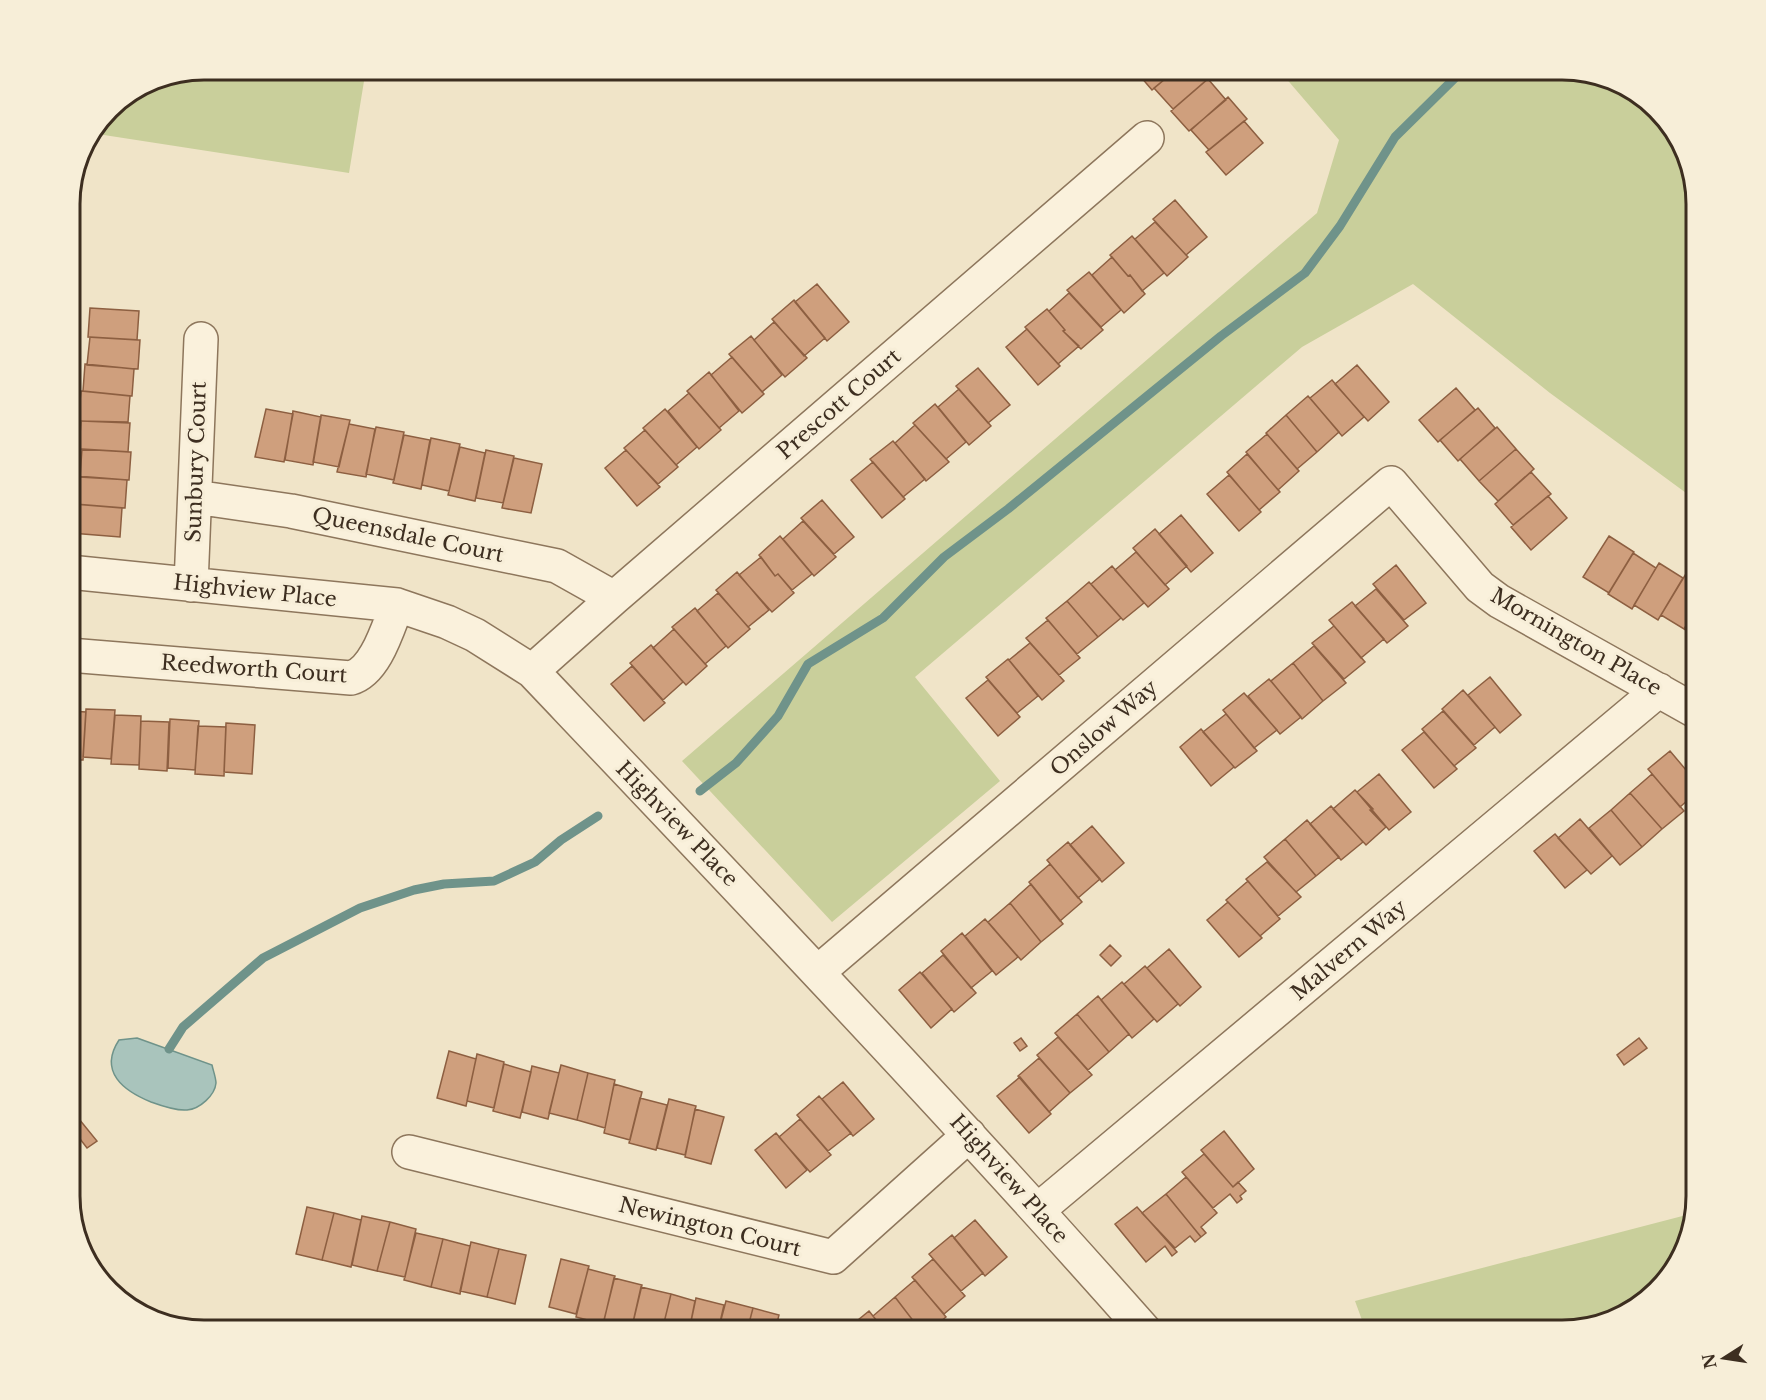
<svg xmlns="http://www.w3.org/2000/svg" width="1766" height="1400" viewBox="0 0 1766 1400" font-family="'Libre Baskerville',serif">
<style>
.green{fill:#c9cf9b}
.water{fill:#a9c4bc;stroke:#6f938a;stroke-width:1.5}
.lines{fill:none;stroke-linecap:round;stroke-linejoin:round}
.stream{stroke:#6f938a;stroke-width:9}
.building{fill:#cf9f7d;stroke:#8d5f41;stroke-width:1.5}
.street-casing{stroke:#8d765c;stroke-width:36}
.street{stroke:#faf1dc;stroke-width:33}
.labels{text-anchor:middle;dominant-baseline:central;stroke-width:6;stroke-linejoin:round;paint-order:stroke}
.street-label{font-size:21px;fill:#3d2e20;stroke:#f7eed8}
.rim{fill:none;stroke:#3d2e20;stroke-width:3}
</style>
<rect width="100%" height="100%" fill="#f0e4c8"/>
<path class="green" d="M204,69h162l-17,104 -258,-40 24,-30 37,-24z
M1278,69h285l43,7 45,26 32,42 14,60v297l-147,-108 -137,-109 -111,63 -387,330 85,104 -168,141 -150,-161 635,-548 22,-73z
M1694,1213l-7,35 -23,37 -42,32 -60,14h-196l-11,-30z"/>
<path class="water" d="M137,1038l75,27c1,5 4,13 4,18 -1,12 -16,26 -29,27 -11,1 -25,-4 -36,-8 -27,-11 -53,-30 -32,-62z"/>
<g class="lines">
<path class="stream" d="M700,791l36,-28 42,-47 30,-52 75,-46 61,-61 64,-48 213,-173 84,-63 35,-47 55,-89 69,-68
M169,1049l14,-22 80,-69 97,-50 54,-18 30,-6 50,-3 41,-19 26,-22 37,-24"/>
</g>
<path class="building" d="M1134,69h43l-25,21z
M1177,69h26l7,8 -37,32 -19,-21z
M1208,79l18,21 -37,31 -18,-20z
M1228,97l19,22 -38,31 -18,-20z
M1244,121l19,22 -37,32 -20,-23z
M1175,200l32,37 -21,18 -33,-36z
M1155,222l33,35 -21,19 -32,-37z
M1132,236l32,37 -22,18 -12,-16 -2,1 -18,-21z
M1112,257l16,19 2,-1 15,19 -21,19 -32,-38z
M1089,272l32,38 -20,17 -34,-37z
M817,284l32,38 -22,19 -32,-39z
M1069,293l34,37 -22,19 -18,-18 2,-1 -16,-19z
M794,300l31,38 -21,18 -32,-37z
M90,308l49,3 -2,29 -49,-3z
M1047,309l18,21 -2,1 16,15 -21,18 -33,-37z
M774,322l33,36 -22,19 -31,-37z
M1027,329l33,37 -22,19 -32,-38z
M751,336l31,39 -20,17 -33,-38z
M90,337l50,3 -2,29 -51,-4z
M732,357l32,37 -22,19 -31,-38z
M85,364l49,5 -2,27 -49,-5z
M1357,365l32,37 -21,19 -33,-37z
M978,368l32,37 -22,18 -32,-37z
M709,372l30,39 -20,17 -32,-37z
M1332,380l32,37 -22,19 -32,-38z
M1456,388l19,22 -37,32 -19,-22z
M959,389l32,37 -22,19 -31,-38z
M81,391l49,5 -2,26 -50,-1z
M689,393l32,37 -22,19 -31,-38z
M1308,396l31,36 -22,20 -31,-37z
M935,404l31,38 -20,17 -33,-36z
M1478,408l17,20 -37,33 -18,-21z
M266,409l27,5 -9,48 -29,-5z
M665,409l32,38 -21,18 -33,-37z
M293,411l28,6 -8,48 -28,-5z
M321,415l29,5 -11,47 -26,-5z
M1286,415l31,37 -20,17 -31,-36z
M81,421l49,2 -2,29 -49,-3z
M349,424l26,5 -9,48 -29,-5z
M915,425l34,37 -23,19 -31,-38z
M376,427l28,5 -10,48 -28,-6z
M1497,427l19,22 -37,32 -19,-22z
M645,430l33,37 -20,17 -34,-36z
M1267,434l32,37 -21,19 -32,-38z
M404,435l26,5 -9,49 -28,-6z
M431,438l29,6 -11,47 -27,-6z
M893,441l32,38 -22,18 -33,-38z
M460,447l25,6 -10,48 -27,-6z
M82,449l49,3 -2,28 -49,-3z
M1516,449l18,20 -36,32 -19,-20z
M486,450l28,6 -11,47 -27,-5z
M626,450l34,37 -23,19 -32,-38z
M1247,454l33,38 -21,18 -32,-38z
M514,458l28,6 -11,49 -29,-5z
M873,462l32,37 -23,19 -31,-38z
M1531,472l20,22 -38,31 -18,-21z
M1229,475l32,37 -22,19 -32,-37z
M77,476l50,4 -2,28 -50,-4z
M1548,496l19,22 -36,32 -20,-23z
M822,500l32,37 -20,17 -33,-36z
M73,504l49,4 -2,29 -49,-4z
M1181,515l32,38 -22,19 -32,-38z
M803,521l33,36 -22,19 -31,-37z
M1155,529l32,37 -22,19 -32,-37z
M780,536l32,38 -20,16 -14,-16 -3,2 -16,-21z
M1609,536l25,16 -25,41 -26,-16z
M1136,552l33,37 -21,18 -33,-37z
M1633,553l23,15 -24,41 -24,-15z
M761,557l14,19 3,-2 16,19 -22,19 -33,-37z
M1659,563l24,15 -25,42 -24,-15z
M1396,565l30,38 -22,17 -31,-36z
M1112,566l32,37 -21,17 -32,-36z
M737,572l32,38 -21,17 -32,-37z
M1687,572l10,7v29l-13,21 -23,-14z
M1089,582l32,36 -23,19 -31,-36z
M1376,589l32,37 -21,17 -32,-37z
M718,593l32,36 -22,19 -31,-37z
M1067,601l31,36 -21,17 -31,-36z
M1352,602l32,37 -23,19 -32,-38z
M695,608l31,38 -21,18 -33,-37z
M1697,608v29l-13,-8z
M1048,620l32,38 -21,17 -33,-37z
M1334,626l31,36 -21,17 -32,-36z
M674,629l33,37 -21,19 -33,-37z
M1030,643l34,38 -22,19 -33,-40z
M651,645l32,37 -20,18 -33,-37z
M1314,646l32,37 -23,18 -30,-38z
M1008,659l30,37 -21,17 -31,-36z
M1293,663l30,38 -21,18 -31,-38z
M632,666l33,37 -21,18 -33,-37z
M1490,677l31,38 -21,18 -32,-38z
M1269,679l32,38 -21,17 -32,-38z
M988,680l32,37 -22,19 -32,-38z
M1463,690l32,37 -21,18 -32,-36z
M1244,693l33,37 -23,18 -31,-38z
M86,709l29,1 -4,49 -28,-2z
M69,711l17,1 -3,48h-14z
M1443,711l33,37 -22,18 -32,-37z
M1226,714l31,37 -22,17 -32,-36z
M115,715l26,1 -2,49 -28,-1z
M170,719l29,2 -4,49 -27,-2z
M141,721l28,1 -2,49 -28,-2z
M226,723l29,2 -3,49 -28,-2z
M198,726l28,1 -2,49 -29,-2z
M1201,729l33,38 -23,19 -31,-39z
M1424,732l33,37 -23,19 -32,-38z
M1670,751l27,32v9l-17,15 -32,-38z
M1379,774l32,38 -22,18 -32,-38z
M1652,774l32,37 -22,18 -32,-36z
M1355,790l18,19 -3,1 16,17 -20,18 -33,-36z
M1630,793l32,36 -20,18 -31,-37z
M1331,806l32,36 -22,18 -31,-36z
M1611,810l31,37 -22,18 -31,-37z
M1580,819l32,37 -21,18 -33,-36z
M1307,820l32,37 -23,19 -31,-37z
M1092,826l32,37 -22,19 -32,-37z
M1555,834l32,36 -22,18 -31,-37z
M1285,839l31,37 -20,16 -32,-35z
M1068,842l32,37 -22,19 -31,-38z
M1267,862l34,35 -23,19 -32,-37z
M1050,864l32,38 -22,19 -31,-39z
M1248,881l32,38 -20,17 -34,-36z
M1031,884l32,40 -22,18 -31,-39z
M1228,902l34,36 -23,19 -32,-37z
M1010,903l31,39 -20,18 -33,-38z
M985,919l33,38 -22,18 -31,-39z
M962,933l30,38 -21,17 -30,-37z
M1110,945l11,11 -10,10 -11,-11z
M1169,949l32,38 -21,19 -33,-38z
M943,955l33,38 -22,19 -32,-39z
M1145,966l33,38 -21,18 -33,-38z
M920,972l32,37 -21,19 -32,-38z
M1122,982l32,37 -22,19 -31,-38z
M1098,996l31,38 -20,18 -32,-38z
M1077,1014l32,38 -21,18 -33,-37z
M1058,1037l34,38 -22,18 -33,-38z
M1021,1038l6,8 -7,5 -6,-8z
M1639,1038l8,10 -23,17 -7,-10z
M449,1051l27,8 -10,47 -29,-8z
M477,1054l27,8 -10,46 -27,-7z
M1039,1058l31,35 -21,19 -31,-36z
M504,1064l27,8 -11,46 -27,-7z
M561,1065l27,8 -11,47 -28,-7z
M532,1066l27,7 -11,46 -26,-7z
M588,1073l27,7 -10,48 -28,-8z
M1020,1077l31,37 -22,19 -32,-37z
M843,1082l31,37 -21,17 -31,-37z
M614,1084l28,8 -12,48 -26,-7z
M819,1096l32,37 -23,18 -31,-36z
M640,1098l27,7 -11,45 -27,-7z
M669,1099l27,7 -11,49 -28,-7z
M695,1109l29,8 -13,47 -26,-7z
M79,1119l18,22 -10,7 -17,-22z
M800,1119l31,36 -21,17 -31,-35z
M1224,1131l30,38 -21,18 -32,-37z
M776,1133l31,37 -21,18 -31,-38z
M1204,1154l29,33 5,-5 8,9 -6,5 2,3 -5,4 -7,-9 -17,14 -31,-36z
M1186,1177l31,36 -16,14 5,6 -5,4 -35,-43z
M1166,1194l35,43 -6,5 -5,-6 -15,12 -33,-35z
M307,1207l27,6 -12,47 -26,-6z
M1137,1207l40,45 -5,4 -7,-10 -19,16 -31,-38z
M334,1213l27,7 -10,47 -29,-7z
M362,1216l28,6 -13,49 -25,-6z
M975,1220l32,37 -22,19 -31,-38z
M390,1222l26,7 -11,48 -28,-6z
M416,1233l27,6 -12,48 -27,-7z
M952,1235l31,38 -22,18 -32,-37z
M443,1239l27,7 -10,48 -29,-7z
M471,1242l28,7 -12,48 -27,-6z
M499,1249l27,6 -11,49 -28,-7z
M561,1259l28,7 -13,48 -27,-7z
M933,1259l32,37 -21,18 -32,-37z
M588,1269l27,7 -12,48 -27,-7z
M614,1278l28,7 -11,46 -28,-6z
M915,1280l31,37 -17,14h-8l-26,-34z
M641,1287l30,7 -9,37h-31z
M671,1294l24,7 -6,30h-27z
M895,1297l26,34h-36l-12,-15z
M696,1298l28,7 -6,26h-29z
M726,1301l27,7 -6,23h-29z
M753,1308l26,7 -4,16h-28z
M869,1311l16,20h-37l-1,-2z
M1070,1320l9,11h-21z"/>
<g class="lines">
<defs>
<path id="street" d="M195,497l96,14 266,55 57,32
M69,572l328,33 50,17 28,13 57,36c207,218 414,435 613,660
M191,585l10,-246
M69,655l282,23c25,-7 37,-51 46,-73
M532,671l82,-73 533,-460
M818,972l573,-489 89,104 19,14 198,111
M409,1152l424,105 136,-122
M1038,1210l621,-520"/>
</defs>
<use href="#street" class="street-casing"/>
<use href="#street" class="street"/>
</g>
<g class="labels">
<g class="street-label">
<text transform="translate(839 404) rotate(-41)">Prescott Court</text>
<text transform="translate(196 462) rotate(-88)">Sunbury Court</text>
<text transform="translate(408 535) rotate(12)">Queensdale Court</text>
<text transform="translate(255 591) rotate(6)">Highview Place</text>
<text transform="translate(1576 642) rotate(30)">Mornington Place</text>
<text transform="translate(254 669) rotate(4)">Reedworth Court</text>
<text transform="translate(1104 728) rotate(-41)">Onslow Way</text>
<text transform="translate(677 824) rotate(46)">Highview Place</text>
<text transform="translate(1349 950) rotate(-40)">Malvern Way</text>
<text transform="translate(1009 1179) rotate(48)">Highview Place</text>
<text transform="translate(710 1227) rotate(14)">Newington Court</text>
</g>
</g>
<path d="M0 0H1766V1400H0ZM204 80H1562A124 124 0 0 1 1686 204V1196A124 124 0 0 1 1562 1320H204A124 124 0 0 1 80 1196V204A124 124 0 0 1 204 80Z" fill="#f7eed8" fill-rule="evenodd"/>
<path class="rim" d="M204 80H1562A124 124 0 0 1 1686 204V1196A124 124 0 0 1 1562 1320H204A124 124 0 0 1 80 1196V204A124 124 0 0 1 204 80Z"/>
<g transform="translate(1724 1358) rotate(258)" stroke="#f7eed8" stroke-width="4.5" paint-order="stroke">
<path d="M0-4.5L10 22L0 15L-10 22Z" fill="#3d2e20"/>
<text y="-9" font-size="16" font-weight="bold" text-anchor="middle" fill="#3d2e20">N</text>
</g>
</svg>
